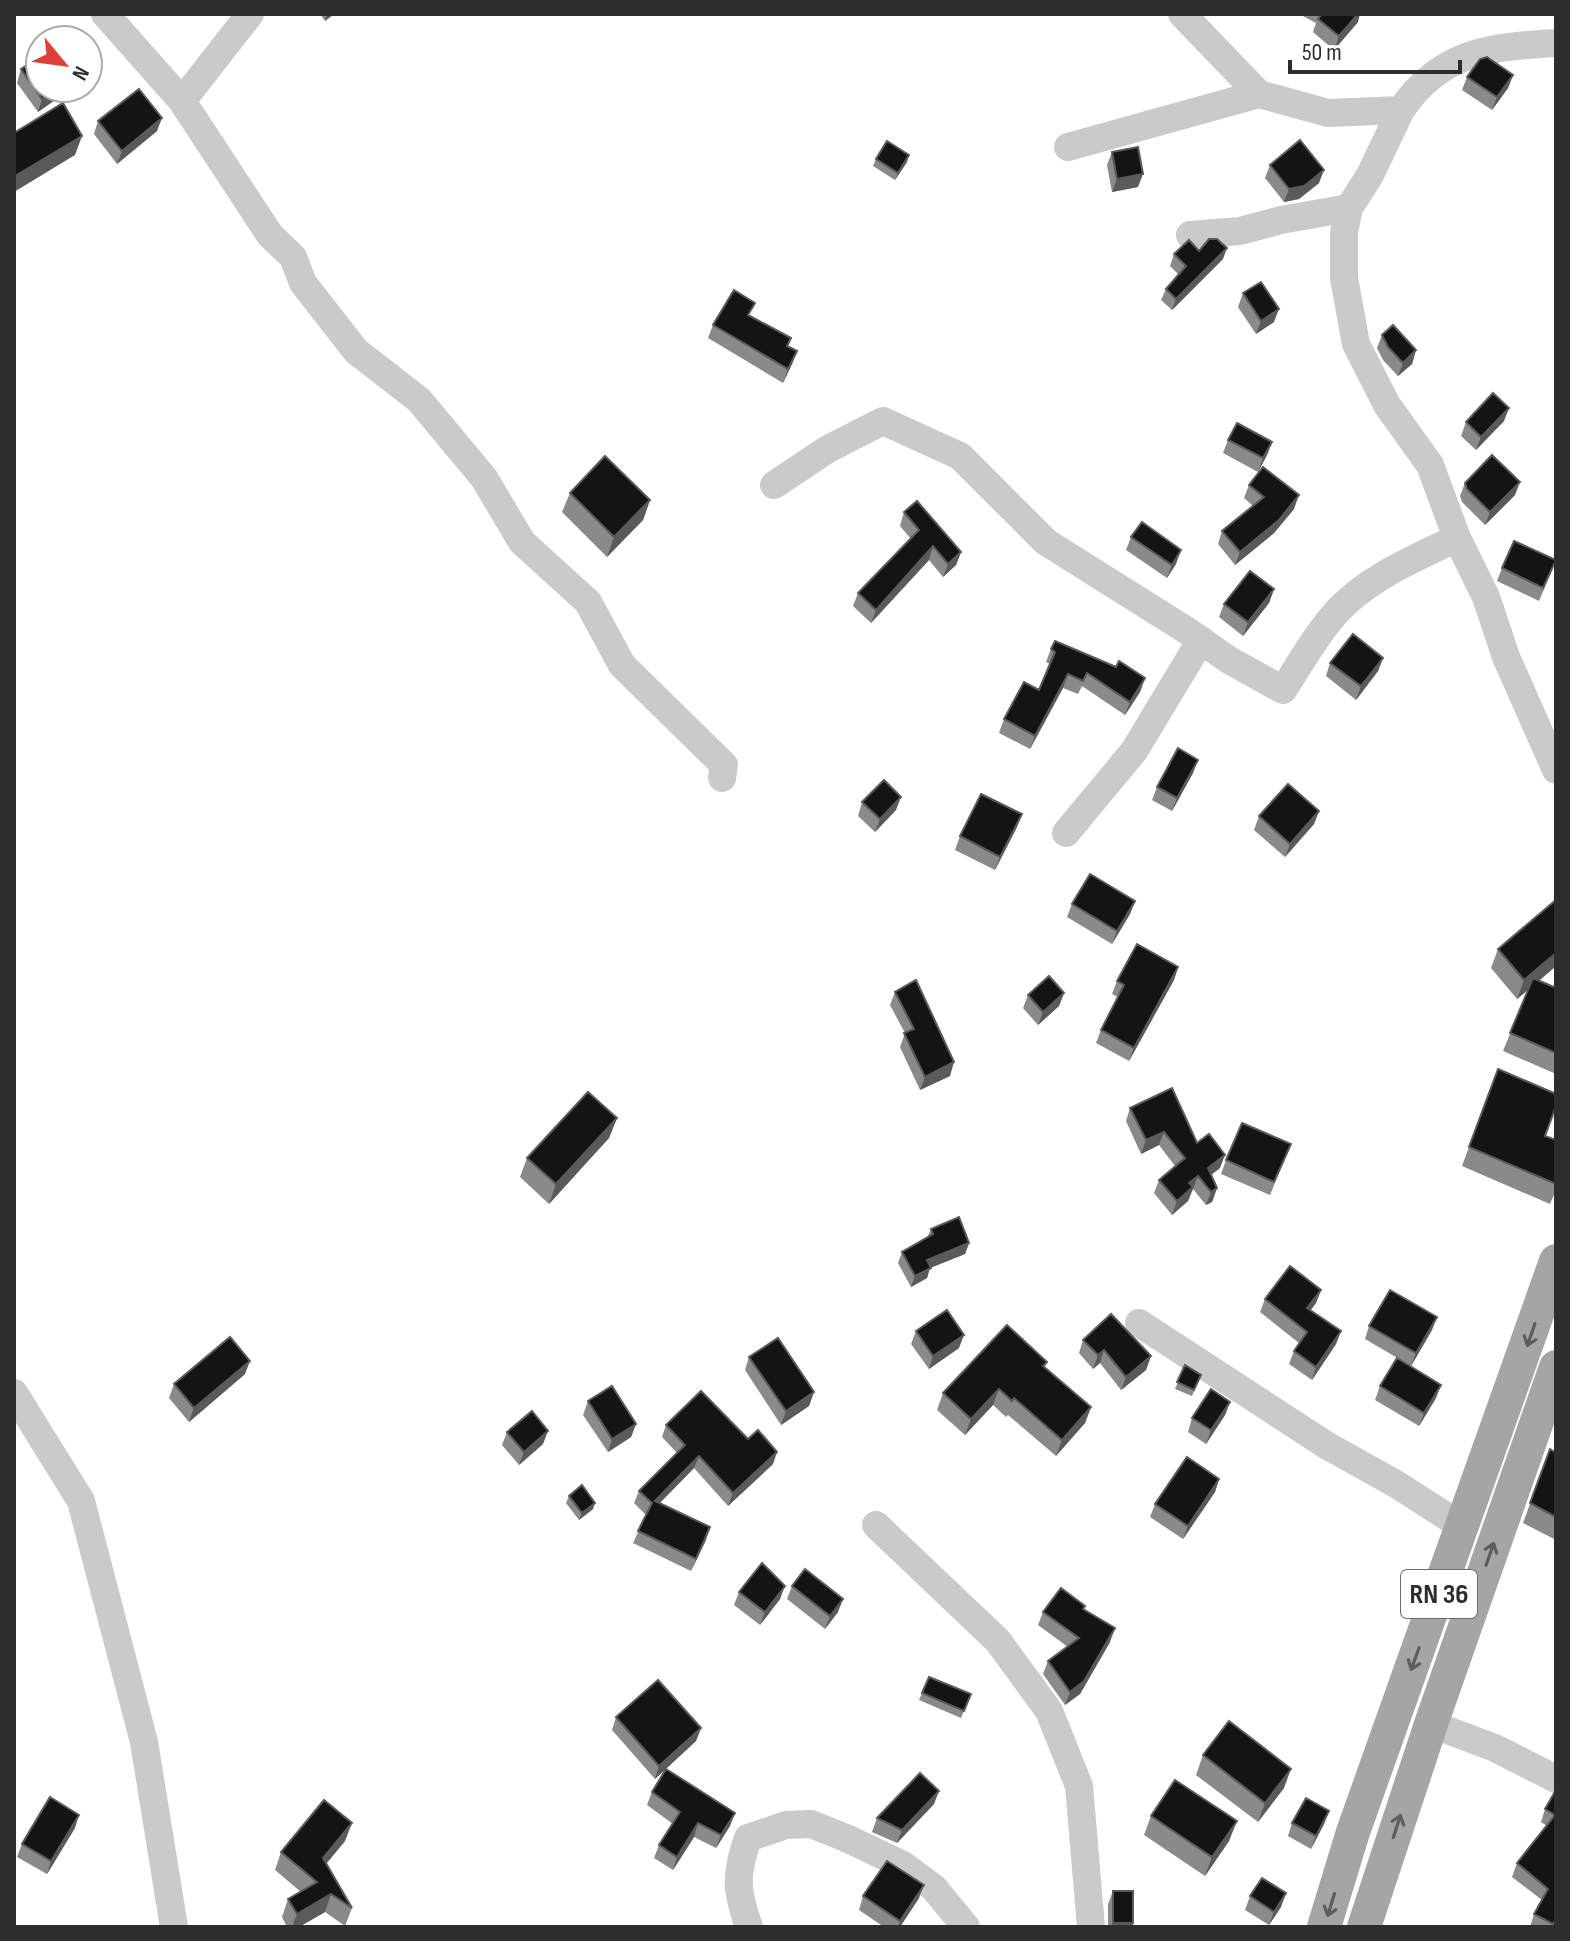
<svg xmlns="http://www.w3.org/2000/svg" width="1570" height="1941" viewBox="0 0 1570 1941" font-family="'Sofia Sans Condensed',sans-serif">
<style>
.lines{fill:none;stroke-linecap:round;stroke-linejoin:round}
.minor{stroke:#cacaca;stroke-width:28}
.major{stroke:#a5a5a5;stroke-width:34}
.wall{fill:#8a8a8a}
.shaded-wall{fill:#5a5a5a}
.building{fill:#141414;stroke:#5a5a5a;stroke-width:2}
.oneway{stroke:#5d5d5d}
.labels{text-anchor:middle;dominant-baseline:central;stroke-width:8;stroke-linejoin:round;paint-order:stroke}
.shield{fill:#fff;stroke:#6c6c6c;stroke-width:2}
.shield-label{font-size:28px;font-weight:bold;fill:#2d2d2d}
</style>
<rect width="100%" height="100%" fill="#fff"/>
<g class="lines">
<path class="minor" d="M105,14l77,87 88,134 23,22 10,26 53,68 63,49 65,78 38,64 66,60 34,63 102,100 -2,13
M1182,14l77,80 69,19 73,-3c40,-59 89,-63 155,-67
M182,101l68,-87
M1401,110l-31,65 -21,33 -5,24v46l12,66 31,61 43,60 27,73 29,59 20,60 50,113
M1068,147l191,-53
M1190,235l50,-4 41,-11 68,-12
M774,485l54,-36 55,-28 77,35 86,86 140,88 43,30 54,30c19,-29 40,-68 66,-90 32,-28 71,-44 108,-62
M1066,833l68,-82 67,-111
M1139,1323l187,122 70,39 67,43
M14,1393l67,108 63,241 30,185
M876,1525l122,116 51,70 30,75 12,141
M1431,1724l64,24 61,31
M749,1927c-13,-37 -14,-52 -1,-89l38,-13 25,-1 35,14 57,27 31,23 32,39"/>
<path class="major" d="M1324,1927l29,-95 203,-571
M1364,1927l67,-203 125,-357"/>
</g>
<path class="wall" d="M320,14h14l-9,7z
M1299,14h59v8l-24,28 -21,-18 3,-9z
M21,69l19,19h19l-4,12 -17,12 -21,-29z
M1513,75l-5,13 -16,22 -30,-20 5,-13z
M98,121l59,10 -40,33 -23,-30z
M1112,152l26,35 -26,5 -5,-27z
M876,159l31,3 -12,18 -22,-14z
M1270,165l49,18 -20,16 -15,3 -19,-24z
M1199,251l24,8 -51,51 -11,-10 5,-11 12,-15 -8,-8 4,-12z
M1243,293l31,29 -18,12 -18,-27z
M751,316l37,31 9,4 -5,13 -9,19 -75,-45 5,-13z
M1382,335l34,15 -4,14 -14,12 -15,-16 -6,-12z
M1504,421l-28,29 -15,-14 5,-14z
M1228,440l44,2 -5,13 -9,17 -35,-19z
M1465,483l50,12 -30,30 -23,-23 -2,-6z
M1249,485l45,24 -20,24 -39,32 -17,-21 4,-13 31,-25 -9,-8z
M570,493l80,7 -7,20 -36,37 -45,-45z
M904,512l57,40 -5,13 -13,12 -14,-17 -58,63 -18,-17 5,-13 53,-54 -11,-13z
M1131,537l45,27 -9,14 -41,-28z
M1502,568l49,5 -12,28 -42,-20z
M1274,589l-5,14 -26,33 -24,-19 5,-13z
M1051,649l94,29 -5,14 -15,23 -43,-29 -4,8 -15,-6 -33,61 -31,-16 5,-14 35,-29 11,-26 -4,-2z
M1383,658l-5,13 -22,29 -30,-24 4,-13z
M1193,773l-21,38 -20,-11 5,-13z
M862,802l34,8 -21,22 -17,-16z
M1319,811l-5,13 -29,33 -31,-27 5,-14z
M1017,827l-22,43 -40,-20 5,-14z
M1556,900v66l-17,15 17,7v86l-53,-23 25,-61 -11,9 -26,-31 7,-19z
M1135,901l-5,13 -18,30 -45,-27 5,-13z
M1178,967l-4,13 -45,81 -33,-18 5,-13 17,-33 -6,-3 5,-13z
M895,992l55,84 -30,14 -20,-43 5,-14 -15,-28z
M1064,993l-5,13 -21,19 -15,-17 5,-13z
M1498,1069l47,67 11,4v50l-6,14 -88,-38z
M1130,1108l67,35 23,25 -9,7 6,13 -5,14 -6,3 -13,-16 -5,12 -16,14 -18,-22 5,-13 16,-14 -16,-21 -18,9 -15,-33z
M617,1118l-8,20 -60,66 -29,-27 7,-19z
M1291,1144l-21,51 -49,-21 5,-14z
M931,1229l38,14 -4,11 -35,14 -3,10 -16,9 -13,-24 4,-11 25,-14z
M1321,1290l-5,13 -5,7 30,21 -5,13 -24,36 -23,-16 5,-13 5,-8 -39,-31 5,-13z
M1369,1326l63,4 -21,36 -46,-27z
M916,1331l43,17 -30,21 -18,-25z
M1083,1340l68,16 -5,14 -25,20 -21,-27 -7,6 -14,-16z
M749,1357l65,35 -5,14 -28,19 -36,-55z
M1047,1362l-2,5 46,40 -6,16 -29,33 -48,-41 -2,2 -13,-12 -28,30 -28,-25 6,-17z
M1185,1365l16,10 -9,21 -17,-7z
M245,1374l-56,48 -20,-24 5,-14z
M1380,1386l56,12 -17,28 -44,-26z
M588,1401l48,23 -5,13 -23,15 -25,-37z
M1230,1402l-5,13 -19,29 -18,-12 4,-14z
M666,1425l107,39 -45,42 -34,-38 -34,35 46,37 -15,31 -58,-28 13,-28 -12,-12 5,-12 38,-38 -15,-16z
M507,1432l36,12 -24,21 -17,-20z
M1550,1449l6,4v87l-33,-17z
M1219,1479l-4,13 -32,47 -33,-22 5,-13z
M569,1496l24,13 -14,11 -13,-17z
M792,1586l46,26 -13,17 -38,-30z
M739,1592l41,7 -20,26 -26,-20z
M1085,1606l-1,4 26,32 -30,52 -15,11 -22,-31 5,-13 20,-14 -30,-22 5,-13z
M929,1677l42,17 -10,24 -42,-18z
M616,1717l85,11 -5,13 -41,38 -43,-49z
M1203,1755l81,33 -26,34 -62,-47z
M1556,1790l-2,137h-24l4,-13 8,-14 -30,-23 5,-14 30,-37 -6,-4 4,-13z
M652,1792l78,34 -14,22 -22,-11 -21,33 -19,-12 5,-13 14,-21 -26,-19z
M934,1804l-37,39 -25,-11 5,-14z
M1329,1811l-5,13 -13,25 -23,-13 4,-13z
M1151,1816l78,25 -24,35 -61,-41z
M75,1828l-28,46 -30,-17 5,-13z
M345,1841l-19,23 26,44 -7,18 -20,-14 -26,15h-12l-5,-10 6,-18 13,-7 -26,-22 6,-18z
M1113,1891l20,32 -1,4h-24v-23z
M863,1896l56,2 -19,29h-16l-25,-17z
M1250,1896l31,11 -12,18 -24,-15z"/>
<path class="shaded-wall" d="M327,14h7l-9,7z
M1358,14h2l-2,8 -24,28 5,-14z
M1513,75l-5,13 -16,22 5,-13z
M58,88h1l-4,12 -17,12 4,-13z
M162,118l-5,13 -40,33 5,-13z
M82,136l-7,19 -61,37v-12l1,-4z
M909,155l-2,7 -12,18 3,-7z
M1324,170l-5,13 -20,16 -15,3 5,-13z
M1143,174l-5,13 -26,5 5,-13z
M1227,248l-4,11 -51,51 4,-11z
M1279,309l-5,13 -18,12 5,-13z
M1416,350l-4,14 -14,12 5,-13z
M797,351l-5,13 -9,19 5,-14z
M1509,408l-5,13 -28,29 5,-13z
M1272,442l-5,13 -9,17 5,-14z
M1520,482l-5,13 -30,30 5,-13z
M1299,495l-5,14 -20,24 -39,32 5,-13z
M650,500l-7,20 -36,37 7,-20z
M933,546l-4,14 -58,63 5,-13z
M1181,550l-5,14 -9,14 5,-13z
M961,552l-5,13 -13,12 5,-13z
M1274,589l-5,14 -26,33 5,-14z
M1383,658l-5,13 -22,29 5,-14z
M1068,674l-5,14 -33,61 5,-13z
M1145,678l-5,14 -15,23 5,-13z
M1198,760l-5,13 -21,38 5,-13z
M901,797l-5,13 -21,22 5,-13z
M1319,811l-5,13 -29,33 5,-13z
M1022,814l-5,13 -22,43 5,-13z
M1135,901l-5,13 -18,30 5,-13z
M1556,953v13l-39,33 7,-19z
M1178,967l-4,13 -45,81 5,-13z
M1064,993l-5,13 -21,19 5,-13z
M954,1062l-4,14 -30,14 5,-13z
M617,1118l-8,20 -60,66 7,-20z
M1164,1132l-5,13 -18,9 5,-14z
M1225,1155l-5,13 -17,13 5,-13z
M1198,1176l-10,25 -16,14 5,-14 12,-18z
M1217,1188l-5,14 -6,3 5,-13z
M969,1243l-4,11 -35,14 -3,10 -16,9 4,-11 12,-16z
M1321,1290l-5,13 -14,18 5,-13z
M1437,1317l-5,13 -21,36 5,-13z
M1341,1331l-5,13 -24,36 4,-13z
M964,1335l-5,13 -30,21 4,-13z
M1104,1350l-4,13 -7,6 5,-14z
M1151,1356l-5,14 -25,20 5,-13z
M250,1361l-5,13 -56,48 5,-14z
M1441,1385l-5,13 -17,28 5,-13z
M999,1389l-6,16 -28,30 6,-16z
M814,1392l-5,14 -28,19 5,-14z
M1230,1402l-5,13 -19,29 5,-14z
M1091,1407l-6,16 -29,33 6,-16z
M636,1424l-5,13 -23,15 4,-13z
M548,1431l-5,13 -24,21 5,-13z
M777,1452l-4,12 -45,42 5,-13z
M699,1456l-5,12 -44,45 5,-12z
M1219,1479l-4,13 -32,47 5,-13z
M595,1503l-2,6 -14,11 3,-7z
M710,1527l-4,13 -15,31 5,-12z
M785,1586l-5,13 -20,26 5,-13z
M843,1599l-5,13 -13,17 5,-13z
M1115,1628l-5,14 -30,52 -15,11 5,-13z
M701,1728l-5,13 -41,38 4,-13z
M1291,1769l-7,19 -26,34 7,-19z
M939,1791l-5,13 -37,39 5,-13z
M1329,1811l-5,13 -13,25 5,-13z
M735,1813l-5,13 -14,22 5,-13z
M79,1815l-4,13 -28,46 4,-13z
M1237,1821l-8,20 -24,35 7,-19z
M352,1823l-7,18 -29,35 7,-18z
M698,1823l-4,14 -21,33 4,-13z
M924,1885l-5,13 -19,29h-2l2,-6z
M1286,1893l-5,14 -12,18 5,-13z
M331,1894l-6,18 -26,15h-7l5,-13z
M1113,1923h20l-1,4h-21z"/>
<path class="building" d="M1322,14h36l-19,22 -21,-17z
M39,57l1,2v29h18l-16,11 -21,-30z
M1487,57l26,18 -16,22 -30,-20 13,-18z
M139,89l23,29 -40,33 -24,-30z
M63,103l19,33 -67,40 -1,-2v-41z
M1300,140l24,30 -20,16 -15,3 -19,-24z
M887,141l22,14 -11,18 -22,-14z
M1138,147l5,27 -26,5 -5,-27z
M1209,239h8l10,9 -51,51 -10,-10 20,-23 -12,-12 15,-14 10,11z
M1261,282l18,27 -18,12 -18,-28z
M734,290l21,13 -7,12 43,23 -4,8 10,5 -9,18 -75,-44z
M1393,325l23,25 -13,13 -15,-16 -6,-12z
M1493,393l16,15 -28,29 -15,-15z
M1237,423l35,19 -9,16 -35,-18z
M1492,455l28,27 -30,30 -23,-23 -2,-6z
M605,456l45,44 -36,37 -44,-44z
M1263,467l36,28 -20,25 -39,32 -18,-21 42,-34 -15,-12z
M917,501l44,51 -13,12 -15,-18 -57,64 -18,-17 61,-63 -15,-18z
M1142,522l39,28 -9,15 -41,-28z
M1514,541l42,19 -13,28 -41,-20z
M1250,571l24,18 -26,33 -24,-18z
M1353,634l30,24 -22,28 -31,-23z
M1055,641l61,26 3,-6 26,17 -15,24 -43,-29 -4,8 -15,-7 -33,62 -31,-17 20,-37 15,8 16,-38 -4,-3z
M1178,748l20,12 -21,38 -20,-11z
M884,780l17,17 -21,22 -18,-17z
M1288,784l31,27 -29,33 -31,-28z
M981,794l41,20 -22,43 -40,-21z
M1090,874l45,27 -18,30 -45,-27z
M1556,900v53l-32,27 -26,-31z
M1137,944l41,23 -44,81 -33,-18 23,-45 -7,-4z
M1049,976l15,17 -21,19 -15,-17z
M1533,978l23,10v65l-46,-20z
M916,980l38,82 -29,15 -21,-44 10,-4 -19,-37z
M1498,1069l58,25v12l-11,30 11,4v44l-87,-37z
M1172,1088l25,55 12,-9 16,21 -17,13 9,20 -6,4 -13,-16 -9,7 4,4 -16,14 -18,-21 26,-22 -21,-26 -18,8 -16,-32z
M588,1092l29,26 -61,66 -29,-26z
M1242,1123l49,21 -17,38 -48,-22z
M959,1217l10,26 -42,17 4,8 -16,8 -13,-24 31,-18 -2,-5z
M1290,1266l31,24 -14,18 34,23 -25,36 -22,-16 13,-19 -42,-33z
M1390,1290l47,27 -21,36 -47,-27z
M947,1310l17,25 -31,21 -17,-25z
M1111,1314l40,42 -25,21 -22,-27 -6,5 -15,-15z
M1007,1325l40,37 -4,4 48,41 -29,33 -48,-42 -2,3 -13,-12 -28,30 -28,-26z
M230,1337l20,24 -56,47 -20,-24z
M778,1338l36,54 -28,19 -37,-54z
M1397,1358l44,27 -17,28 -44,-27z
M1185,1365l16,10 -7,15 -17,-8z
M612,1386l24,38 -24,15 -24,-38z
M1211,1389l19,13 -19,28 -19,-12z
M701,1391l47,48 10,-9 19,22 -44,41 -34,-37 -44,45 55,26 -14,32 -58,-28 14,-28 -13,-12 46,-46 -19,-20z
M532,1411l16,20 -24,21 -17,-20z
M1550,1449l6,4v64l-26,-14z
M1187,1457l32,22 -31,47 -33,-22z
M582,1485l13,18 -13,10 -13,-17z
M762,1563l23,23 -20,26 -26,-20z
M805,1569l38,30 -13,17 -38,-30z
M1061,1588l24,18 -2,3 32,19 -31,53 -14,11 -22,-31 31,-23 -36,-26z
M929,1677l42,17 -7,17 -42,-18z
M658,1680l43,48 -42,38 -43,-49z
M1229,1721l62,48 -26,34 -62,-48z
M666,1769l69,44 -14,22 -23,-12 -21,34 -18,-12 21,-33 -28,-20z
M920,1773l19,18 -37,39 -25,-12z
M1175,1780l62,41 -25,36 -61,-41z
M1556,1790v129l-3,5 -19,-10 14,-25 -31,-26 38,-48 -10,-6z
M50,1797l29,18 -28,46 -29,-17z
M1306,1798l23,13 -13,25 -24,-13z
M324,1800l28,23 -29,35 29,50 -21,-14 -34,20 -9,-15 29,-17 -36,-30z
M887,1861l37,24 -24,36 -37,-25z
M1262,1878l24,15 -12,19 -24,-16z
M1113,1891h20v32h-20z"/>
<defs><path id="oneway-shaft" d="M-6 0H5M1.5-3L5.5 0L1.5 3" fill="none" stroke-width="1.6" stroke-linecap="round" stroke-linejoin="round" transform="scale(2)"/></defs>
<g class="oneway">
<use href="#oneway-shaft" transform="translate(1531 1335) rotate(109)"/>
<use href="#oneway-shaft" transform="translate(1490 1554) rotate(-71)"/>
<use href="#oneway-shaft" transform="translate(1415 1659) rotate(110)"/>
<use href="#oneway-shaft" transform="translate(1397 1826) rotate(-72)"/>
<use href="#oneway-shaft" transform="translate(1331 1905) rotate(107)"/>
</g>
<g class="labels">
<rect class="shield" x="1401" y="1570" width="76" height="48" rx="6"/>
<g class="shield-label">
<text x="1439" y="1594">RN 36</text>
</g>
</g>
<rect width="1570" height="1941" fill="none" stroke="#2d2d2d" stroke-width="32"/>
<g transform="translate(64 64) rotate(119)"><circle r="38" fill="#ffffff" stroke="#ababab" stroke-width="2"/>
<path d="M0-6L14 30L0 20L-14 30Z" fill="#dc4036"/>
<text y="-12" font-size="22" font-weight="bold" text-anchor="middle" fill="#2d2d2d">N</text>
</g>
<path d="M1290 60v12h170v-12" fill="none" stroke="#2d2d2d" stroke-width="4"/>
<text x="1302" y="60" font-size="24" fill="#2d2d2d" stroke="#ffffff" stroke-width="6" paint-order="stroke">50 m</text>
</svg>
